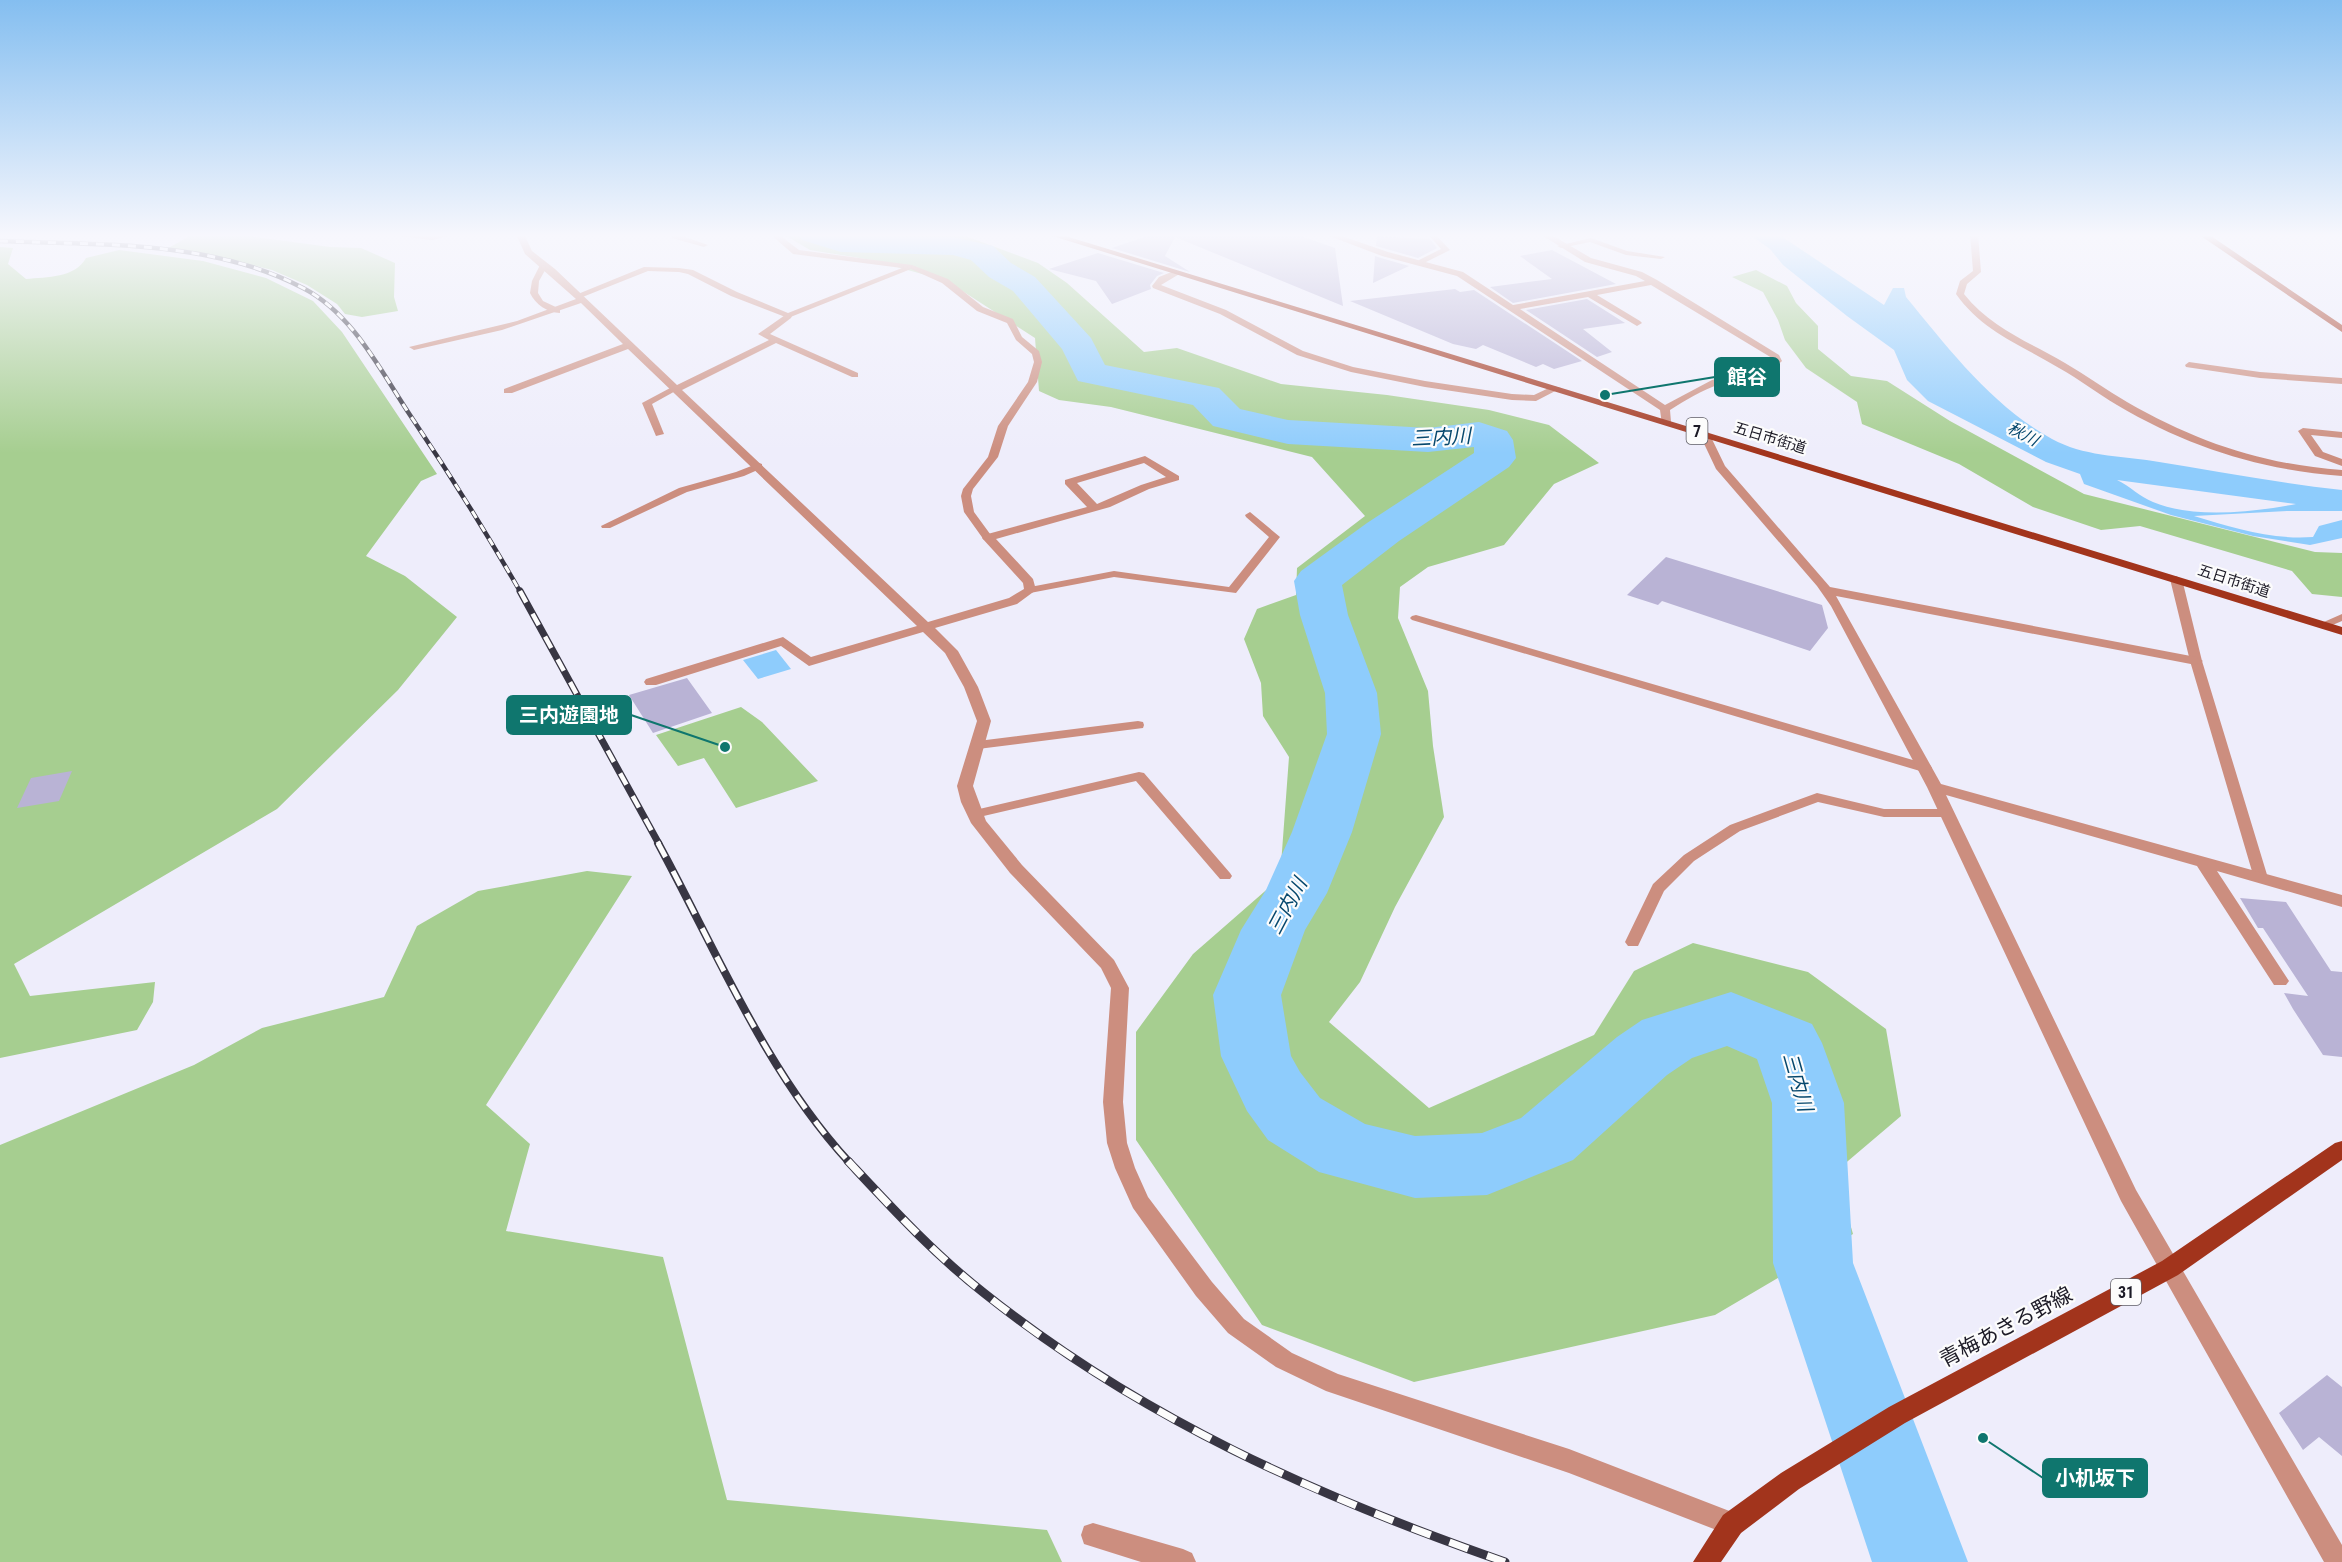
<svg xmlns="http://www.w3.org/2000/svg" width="2342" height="1562" viewBox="0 0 2342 1562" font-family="'Roboto Condensed','Noto Sans JP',sans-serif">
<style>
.green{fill:#a6ce90}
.water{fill:#8eccfc;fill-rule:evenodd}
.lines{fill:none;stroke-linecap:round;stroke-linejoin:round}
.river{fill:#8eccfc;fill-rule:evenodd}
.building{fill:#b9b3d5}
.lane{fill:#cc8e7f;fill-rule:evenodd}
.street{fill:#cc8e7f;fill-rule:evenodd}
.primary{fill:#a2341c;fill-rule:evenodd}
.rail-far3-casing{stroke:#383643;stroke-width:4.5}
.rail-far2-casing{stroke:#383643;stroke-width:7}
.rail-far1-casing{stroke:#383643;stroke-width:8}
.rail-casing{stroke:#383643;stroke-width:9}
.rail-far3{stroke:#fcfcfc;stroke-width:3;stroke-dasharray:8;stroke-linecap:butt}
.rail-far2{stroke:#fcfcfc;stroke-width:4.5;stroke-dasharray:13;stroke-linecap:butt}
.rail-far1{stroke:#fcfcfc;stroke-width:5;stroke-dasharray:16;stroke-linecap:butt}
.rail{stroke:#fcfcfc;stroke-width:7;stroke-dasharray:20;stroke-linecap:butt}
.labels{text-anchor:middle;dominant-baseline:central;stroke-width:4.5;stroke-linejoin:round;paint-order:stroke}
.far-street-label{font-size:15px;fill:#1c1a26;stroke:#fcfcfc}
.shield{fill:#fcfcfc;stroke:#5f5e66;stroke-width:1.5}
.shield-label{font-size:16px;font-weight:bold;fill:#1c1a26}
.far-water-label{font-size:16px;font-style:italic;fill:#06486e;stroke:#fcfcfc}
.water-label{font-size:20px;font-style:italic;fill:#06486e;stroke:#fcfcfc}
.near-street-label{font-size:21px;fill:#1c1a26;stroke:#fcfcfc}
.leader{fill:none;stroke:#0f766e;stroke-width:2}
.callout-dot{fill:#0f766e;stroke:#fcfcfc;stroke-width:2}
.callout{fill:#0f766e;stroke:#0f766e;stroke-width:2}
.callout-label{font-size:20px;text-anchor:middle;font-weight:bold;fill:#fff}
</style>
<rect width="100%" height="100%" fill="#eeedfb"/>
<path class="green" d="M193,234l48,1 89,12 31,1 34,15 -1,34 4,14 -36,6 -17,-3 -8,-10 -30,-19 -35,-15 -32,-8 -75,-12z
M783,234h177l78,29 29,20 77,69 33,-4 104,36 106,11 102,15 60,15 50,38 -45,21 -50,61 -76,22 -28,20 -2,31 30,73 5,55 11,71 -49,90 -35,75 -31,40 100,86 165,-73 40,-64 59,-28 115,29 78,57 15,87 -66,56 18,62 -138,81 -301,67 -152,-57 -126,-185v-108l57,-78 87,-76 9,-121 -26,-41 -2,-33 -17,-44 13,-30 39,-14 1,-27 68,-52 -53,-59 -201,-50 -52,-7 -20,-9 -4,-53 -88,-57 -75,-21 -62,-10z
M0,247l13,1 -5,16 18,15c21,-2 49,-1 60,-21l33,-8 84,11 63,17 47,23 29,31 95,142 -16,7 -55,75 39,20 52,41 -59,73 -121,119 -263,155 16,32 125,-14 -2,20 -16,28 -137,28z
M1756,270l31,16 9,17 22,23v23l33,27 36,5 63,40 134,73 231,58 27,1v44l-30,-3 -20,-23 -152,-45 -39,4 -68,-23 -74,-43 -97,-40 -5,-22 -51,-34 -21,-28 -7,-20 -15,-28 -31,-15z
M741,707l21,15 56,59 -82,27 -32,-50 -26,8 -22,-31z
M587,871l45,5 -146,229 44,39 -24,87 157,26 64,243 320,30 15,32h-1062v-417l194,-80 68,-37 122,-31 33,-71 61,-35z"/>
<path class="water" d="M1749,234h29l106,71 9,-17h11l2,9c43,52 85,108 146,142 31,17 67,17 101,22 63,10 125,22 189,29v21h-55l-93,5c39,12 78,24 119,21l6,-11 23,-6v18l-32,7 -57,-9 -82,-21 -87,-31 -4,-10 -34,-12 -118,-61 -21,-21 -13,-30 -47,-34 -64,-51 -13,-16zM2117,480l179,24c-41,8 -104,15 -143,-2 -13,-5 -23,-16 -36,-22z
M776,650l15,19 -33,10 -15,-19z"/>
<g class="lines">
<path class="river" d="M798,234l155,3 40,9 18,17 24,14 56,61 14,27 114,23 21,21 48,11 140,8 51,-6 28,9 6,9 3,18 -7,9 -110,74 -57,44 6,30 29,78 4,41 -29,98 -25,61 -22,37 -24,65 10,61 9,16 20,26 45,26 50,12 67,-3 39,-15 96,-81 25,-17 89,-28 81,32 10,19 22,60 9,160 115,299h-96l-99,-299 -1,-160 -15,-44 -30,-13 -35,12 -25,17 -94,85 -86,35 -72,3 -96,-26 -51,-32 -21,-29 -26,-55 -8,-61 28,-65 25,-40 26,-58 35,-98 -2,-41 -25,-78 -6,-34 7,-10 66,-48 107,-70v-6l-46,5 -140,-8 -75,-18 -20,-21 -115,-24 -16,-32 -49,-58 -24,-14 -18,-17 -18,-5 -112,-3 -39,-12z"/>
</g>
<path class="building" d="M1153,234h142l40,14 8,58 -168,-69 -10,19 25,16 -78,-24z
M1377,236l53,3 7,9 -19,10 -42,-12z
M1552,250l64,34 -103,19 -23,-16 62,-8 -32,-23z
M1098,253l66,20 -7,3 -7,9 1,4 -39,15 -16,-23 -47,-12z
M1375,256l6,2 28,8 -36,17z
M1455,289l5,3 14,-2 108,71 -28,8 -11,-5 -7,3 -53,-22 -7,4 -23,-5 -103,-43z
M1587,299l38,24 -42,6 29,23 -15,5 -71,-47z
M1666,557l156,48 6,23 -18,23 -148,-50 -4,4 -31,-10z
M687,678l25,35 -59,20 -24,-38z
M72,771l-13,30 -42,7 14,-30z
M2240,898l46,4 45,69 11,1v85l-19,-2 -30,-46 -9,-16 24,3 -45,-68h-5z
M2327,1375l15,12v69l-23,-19 -16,13 -24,-37z"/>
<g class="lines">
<path class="lane" d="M673,234h10l-1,2 26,9 -4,2 -32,-9z
M770,234h8l21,16 113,15 36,14 35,28 30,12 9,18 17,14 3,11 -5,20 -29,44 -10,31 -25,32 -2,7 3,16 19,26 -1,2h-8l-20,-28 -3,-16 2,-7 25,-32 10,-31 30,-44 6,-20 -2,-8 -16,-14 -9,-17 -30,-12 -35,-28 -31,-14 -123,49 -57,-22 -43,-22 -9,-2 -31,-1 -68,27 -7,-2 71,-29 35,1 14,2 44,22 51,21 114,-45 -109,-14z
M1428,234h7l15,16 -28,14h-3v-4l22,-11z
M1591,238l36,13 38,6 -4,2 -35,-4 -36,-13 -29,6 -4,-2z
M541,263l7,2 -9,16 -1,12 5,8 17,8v4c-12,0 -25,-9 -30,-20l2,-12z
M2189,362l71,10 82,6v6l-82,-6 -74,-11 -1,-2z
M672,387l7,2 -27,15 12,30 -8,2 -14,-33z
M759,463l3,1v4l-18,8 -57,16 -77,36h-8l-1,-2 78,-38 57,-16z
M1250,512l30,25 -44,56 -122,-16 -84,16 -6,-3 6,-3 84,-16 115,16 40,-50 -23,-20 -1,-2z
M2176,576l6,3 20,82 66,217 -2,3 -5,2 -7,-5 -64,-217 -20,-82z
M2342,614v7l-19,8 -6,-4z
M1416,615l514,150 2,3 -2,3h-10l-508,-151 -2,-2 2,-2z
M1138,721l5,1 1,3 -1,3 -165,21 -7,-4 7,-4z
M1139,772l5,1 86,100 2,3 -2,3h-10l-84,-98 -161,37 -7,-4 7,-4z
M1817,793l67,16h63l7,4 -7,4h-63l-66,-15 -78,29 -46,30 -30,30 -26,55h-10l-3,-4 28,-58 31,-29 46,-30z"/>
<path class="street" d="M384,234h72l-24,6z
M516,234h8l8,17 23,18 122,116 92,-45 -11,-6 30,-21 4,3 -1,2 -21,16 88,39v4h-6l-76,-34 -94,47 246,232 81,-24 15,-9 -1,-6 -41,-45 2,-3 103,-28 -22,-23v-4l80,-24 34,20v4l-30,9 -39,18 -114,32 37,40 3,11 -19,14 -82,24 23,23 20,36 13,34 -18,65 13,35 36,44 92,95 15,28 -6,114 4,41 8,25 13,29 64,85 32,37 48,34 46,21 231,75 163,63 9,3 3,9 -3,9 -9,3 -163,-63 -243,-82 -50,-24 -48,-34 -32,-37 -63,-88 -18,-40 -8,-25 -4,-41 8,-114 -10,-20 -91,-95 -39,-50 -10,-21 -4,-16 20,-65 -13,-34 -19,-34 -22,-21 -114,34 -28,-20 -125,39h-10l-2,-3 2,-3 137,-42 28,20 106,-31 -289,-277 -116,44h-8v-4l119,-45 -42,-41 -79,27 -88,20 -5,-3 108,-26 59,-22 -51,-45zM1144,463l22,14 -25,8 -44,19 -20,-21z
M1324,234h12l52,18 75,20 50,33 132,-24 -9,-5 -51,-14 -45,-28h10l41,24 51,14 15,8 122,75 3,6c-13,14 -43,16 -62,23 -18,6 -34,16 -50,26l1,12 -9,2 -2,-14 -203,-134 -75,-20zM1651,285l121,73v2l-4,4 -56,16 -47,25 -145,-96 68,-12 49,29 5,-3 -2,-2 -43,-26z
M1970,234h8l3,38 -14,12 -3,10c27,34 65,48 101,69 21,12 41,27 62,39 70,40 134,62 215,68v6c-82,-6 -154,-29 -225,-71 -20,-12 -38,-26 -58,-37 -38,-23 -77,-37 -103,-74l4,-13 13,-10z
M1174,271l7,2 -20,12 65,25 77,41 50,16 72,14 87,13 22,1 19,-9 8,2 -25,13 -24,-1 -87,-13 -74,-15 -54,-17 -77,-41 -67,-26 -1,-2 7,-9z
M2303,428l39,4v6l-31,-3 12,17 19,7v7l-27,-10 -17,-25z
M1704,430l5,3 16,33 105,121 366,70 7,4 -7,4 -360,-69 105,188 401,111v12l-125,-36 72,110 -3,4h-12l-77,-119 -251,-71 190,395 206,355v17h-18l-203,-361 -194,-414 -96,-181 -14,-20 -101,-117 -17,-36z
M1093,1523l90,26 9,4 4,9h-55l-57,-18 -3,-9 3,-9z"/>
<path class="primary" d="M1046,234h13l1283,393v8z
M2198,234h10l134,91v7z
M2342,1141v19l-164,115 -273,148 -106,66 -58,44 -20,29h-28l30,-47 58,-42 108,-66 273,-146 173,-118z"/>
<defs>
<path id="rail-far3" d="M0,241c100,4 212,-1 303,47 50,26 77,82 107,127 39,58 76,117 111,178"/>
<path id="rail-far2" d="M520,591l139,253"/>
<path id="rail-far1" d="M658,843c58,107 108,229 191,319"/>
<path id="rail" d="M848,1161c43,46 86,93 136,132 158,126 332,203 521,269"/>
</defs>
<use href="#rail-far3" class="rail-far3-casing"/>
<use href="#rail-far2" class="rail-far2-casing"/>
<use href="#rail-far1" class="rail-far1-casing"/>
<use href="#rail" class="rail-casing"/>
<use href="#rail-far3" class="rail-far3"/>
<use href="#rail-far2" class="rail-far2"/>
<use href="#rail-far1" class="rail-far1"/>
<use href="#rail" class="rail"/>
</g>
<linearGradient id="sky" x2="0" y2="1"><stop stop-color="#84bef0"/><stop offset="0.52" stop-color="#f7f7fd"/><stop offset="1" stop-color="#f7f7fd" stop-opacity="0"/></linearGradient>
<rect width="2342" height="453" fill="url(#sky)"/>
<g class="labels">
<g class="far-street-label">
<text transform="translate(1770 438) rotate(17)">五日市街道</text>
<text transform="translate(2234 581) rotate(18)">五日市街道</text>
</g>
<g class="shield">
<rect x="1686.5" y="418" width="21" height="26" rx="4.5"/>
<rect x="2111" y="1279" width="30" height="26" rx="4.5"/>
</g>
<g class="shield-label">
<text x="1697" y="431">7</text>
<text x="2126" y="1292">31</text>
</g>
<g class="far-water-label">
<text transform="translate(2023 434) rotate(28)">秋川</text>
</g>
<g class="water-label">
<text transform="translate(1441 437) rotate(-3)">三内川</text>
<text transform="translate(1287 906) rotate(-62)">三内川</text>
<text transform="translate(1798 1082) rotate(74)">三内川</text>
</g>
<g class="near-street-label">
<text transform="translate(2006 1327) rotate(-28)">青梅あきる野線</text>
</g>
</g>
<path class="leader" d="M1605 395L1715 377M725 747L631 715M1983 1438L2043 1478"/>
<g class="callout-dot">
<circle cx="1605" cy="395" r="6"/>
<circle cx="725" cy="747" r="6"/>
<circle cx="1983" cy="1438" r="6"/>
</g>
<g class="callout">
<rect x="1715" y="358" width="64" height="38" rx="6"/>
<rect x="507" y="696" width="124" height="38" rx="6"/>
<rect x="2043" y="1459" width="104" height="38" rx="6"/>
</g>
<g class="callout-label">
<text x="1747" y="384">館谷</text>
<text x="569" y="722">三内遊園地</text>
<text x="2095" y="1485">小机坂下</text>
</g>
</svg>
